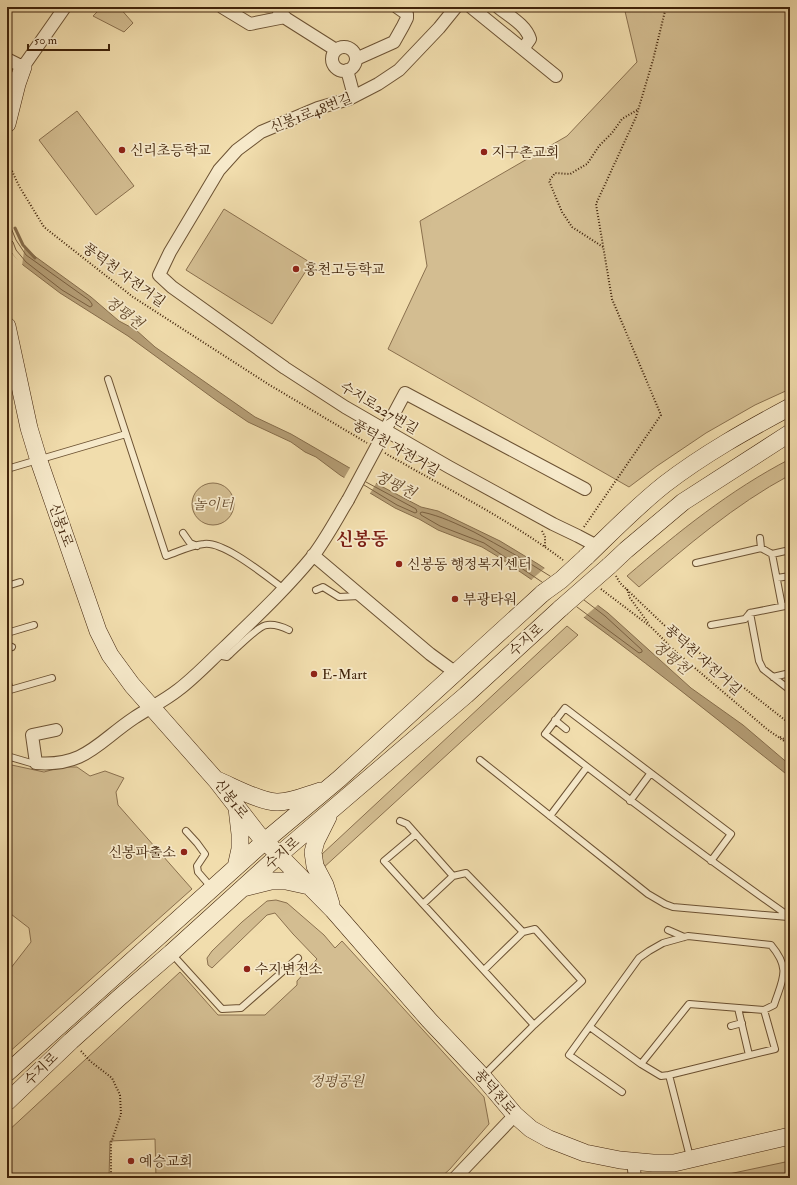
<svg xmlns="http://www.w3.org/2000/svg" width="797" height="1185" viewBox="0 0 797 1185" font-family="'IM FELL Double Pica','Noto Serif KR',serif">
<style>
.green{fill:#d3bd91;stroke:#8a704e}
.water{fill:#b59e76;stroke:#866d4b}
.pier{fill:#f1ddad}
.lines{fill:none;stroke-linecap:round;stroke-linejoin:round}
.shore{stroke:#7a6040;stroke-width:1}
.stream{stroke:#866d4b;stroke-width:3}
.street-tunnel{stroke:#ceb88c;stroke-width:12;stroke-dasharray:12 6;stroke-linecap:butt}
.lane-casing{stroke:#6c5233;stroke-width:8}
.street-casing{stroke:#6c5233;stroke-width:14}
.secondary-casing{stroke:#40230a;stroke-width:18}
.path{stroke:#40230a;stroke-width:2;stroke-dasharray:1 2;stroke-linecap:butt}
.lane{stroke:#f6e9ca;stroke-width:6}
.street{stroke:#f6e9ca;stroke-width:12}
.secondary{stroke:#f6e9ca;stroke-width:17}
.street-bridge-casing{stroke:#6c5233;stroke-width:14;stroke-linecap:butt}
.secondary-bridge-casing{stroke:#40230a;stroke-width:18;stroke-linecap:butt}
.street-bridge{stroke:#f6e9ca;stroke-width:12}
.secondary-bridge{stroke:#f6e9ca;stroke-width:17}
.poi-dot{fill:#8f2418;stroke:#f6e9ca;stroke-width:1.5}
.labels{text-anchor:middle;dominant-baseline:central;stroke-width:3.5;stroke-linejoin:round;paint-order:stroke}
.street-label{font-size:14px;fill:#40230a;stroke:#f6e9ca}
.poi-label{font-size:14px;fill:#40230a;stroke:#f6e9ca;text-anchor:start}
.park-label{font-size:14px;font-style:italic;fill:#654a2c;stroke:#f6e9ca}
.water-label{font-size:15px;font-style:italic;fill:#63482a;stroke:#f6e9ca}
.district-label{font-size:18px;font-weight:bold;fill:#7a1f14;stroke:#f6e9ca}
</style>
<rect width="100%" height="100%" fill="#f1ddad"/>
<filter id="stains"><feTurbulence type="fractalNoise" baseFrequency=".005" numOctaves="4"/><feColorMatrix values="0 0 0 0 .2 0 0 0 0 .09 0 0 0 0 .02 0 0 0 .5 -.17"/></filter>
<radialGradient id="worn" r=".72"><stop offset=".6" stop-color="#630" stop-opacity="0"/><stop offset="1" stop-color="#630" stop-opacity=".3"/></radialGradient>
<path class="green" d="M105,7h14l14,16 -9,9 -31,-16 8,-8z
M624,7h166v382l-35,16 -49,28 -49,33 -28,21 -241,-138 39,-83 -7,-45 147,-85 70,-74z
M77,111l57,75 -38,29 -57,-75z
M224,209l87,54 -39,61 -86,-54z
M790,459v16c-56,30 -103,71 -151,112l-12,-11c51,-44 103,-86 163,-117z
M192 504a21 21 0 1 1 42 0a21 21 0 1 1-42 0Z
M567,626l11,9 -256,234 -1,-14z
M7,764l37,8 18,-5h15l13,9 15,-5 19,7 -8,14 2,13 74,84 -185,165v-81l24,-31 -2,-14 -22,-17z
M276,900l11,3 37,32 11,13 7,-7 142,156 5,27 -39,45 -10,9h-284l-1,-39 -45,2 -1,37h-102v-46l173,-160 38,43h47l32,-30v-4l20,-22 -24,-25 -18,-21 -8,2 -55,53 -4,-3 -1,-7 5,-7 30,-29 25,-21z
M790,1161v16l-5,1h-75z"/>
<path class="water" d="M21,241l8,11 62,45 28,24 17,9 19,17 100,70 36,17 88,51 42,22 17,4 62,30 38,23 42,28 28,21 83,75 52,37 47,40v12c-96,-76 -191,-153 -293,-221l-15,-9 -44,-17 -19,-11 -24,-11 -55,-33 -24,-18 -11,-5 -14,-10 -43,-20 -31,-21 -89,-65 -68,-43 -37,-28 -11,-12z"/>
<path class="pier" d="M7,206l2,1 16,36 -3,23 -13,-17 -2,-5z
M351,466l26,16 -8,13 -26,-15z
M546,567l35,23 18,14 -16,14 -53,-37z"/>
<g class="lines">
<path class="shore" d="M7,218l9,22 10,15 63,45 3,4v2l-2,1 -28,-17 -36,-28 -10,-12 -3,-8 -3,-3h-3
M364,485l33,20 18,8 2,-1 -1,-3 -50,-27
M542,582l-58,-39 -44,-17 -19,-11 -1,-2 2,-1c19,4 35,12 52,20 26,14 51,28 76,44
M577,607l62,46 3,-1v-2l-37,-34 -21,-16"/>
<path class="stream" d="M15,228l8,17 12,13"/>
<path class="street-tunnel" d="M267,7l12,7"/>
<defs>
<path id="lane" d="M108,379l58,177c12,-4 25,-11 38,-12 20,-3 63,33 80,45
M7,469l119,-35
M183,533l7,10 7,3
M760,538l1,10
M772,554l10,52
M696,563l65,-15 11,6 18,-4
M777,578l13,-2
M7,586l13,-4
M316,590l7,-3 16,10 20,-1
M790,605l-40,8 9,48 4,8 27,21
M711,625l34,-6 5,-6
M7,633l27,-8
M7,645l5,2
M217,655l10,2c8,-7 32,-32 40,-32 8,-1 16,2 22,5
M773,677l17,-4
M7,680l3,10 42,-12
M555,720l11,9
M7,756l24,7
M480,760l168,134 17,10 8,3 115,10
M630,801l20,-27
M550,816l37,-49
M400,821l7,3 46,52 13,-3 57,59 12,-3 47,52 -48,44 -50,50
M186,831l11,12 8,11 -8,12 1,6 13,15
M416,834l-32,27 39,43 30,-28
M711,861l20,-27 -166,-126 -20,26c80,63 161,124 245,183
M423,904l111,121
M668,930l16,7
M172,954l50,55 19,-1 57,-50
M484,970l39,-38
M738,1008l11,47
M731,1026l11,-3
M590,1027l51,37
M669,1075l106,-26 -11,-39 -75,-6 -48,60 20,12 8,-1 21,82
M622,1092l-53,-37 70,-97 10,-7 14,-8 25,-7 83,9c20,24 12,33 3,60l-10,5"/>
<path id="street" d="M222,7l28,17 35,-7
M456,7l-17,21 -40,42 -21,14 -29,15 -31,9 -57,24 -24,18 -18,20 -49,82 -11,23 13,12 113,81 60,39 104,60 104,57 25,12 19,10
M471,7l85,69
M498,7c11,9 28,18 32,32l-7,10
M279,14l57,36
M332 59a12 12 0 1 1 24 0a12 12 0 1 1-24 0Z
M7,59l16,8 42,-60
M356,59l38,-17 9,-16 4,-8v-4l-10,-7
M347,70l7,26
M382,436l23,-43 180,96
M313,555l117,99 26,19
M56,730l-24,5 4,28c49,4 62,-21 98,-45 15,-10 30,-17 44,-28 16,-12 31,-28 47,-43 30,-29 61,-58 88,-91 13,-17 24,-38 35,-56
M633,1161l2,17
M455,1178l60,-63"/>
<path id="secondary" d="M7,124l10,-40 6,-17
M7,326l22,102 10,33 59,170 12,24 22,30 84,95 42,54 75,76 96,110 54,57 32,38 16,14 18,10 36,14 35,7 33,3h21l116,-27
M586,557c26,-25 51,-51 79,-73 39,-30 82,-54 125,-77
M609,566l17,-16 57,-48 107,-69
M217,780c15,6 45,23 61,22 14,0 29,-7 42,-11
M328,817l-12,24 -3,11 2,14 10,19 6,19
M236,867l4,-18v-15l-3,-26
M243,888l28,-7h15l23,5
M7,1073l258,-232 74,-62 204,-186
M7,1102l64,-61 49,-44 51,-44 108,-98 187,-160 95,-87"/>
</defs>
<use href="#lane" class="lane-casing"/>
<use href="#street" class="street-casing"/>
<use href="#secondary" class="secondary-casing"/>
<path class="path" d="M7,160l12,26 25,41 89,70 135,87 99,59
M603,247l-31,-20 -10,-15 -13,-31 6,-8 15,1 17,-10 12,-18 13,-13 10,-14 15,-9
M385,453c60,35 122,65 178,107
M584,527l77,-112 -49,-116 -16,-95 40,-87 17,-57 13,-53
M542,531l3,6v10
M616,576l4,7 44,42 126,99
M601,589l50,38 25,25 92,78 22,15
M627,589l3,9 19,26
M780,737l10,5
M81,1051l9,10 22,17 8,17 1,19 -10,29v35"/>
<use href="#lane" class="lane"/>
<use href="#street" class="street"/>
<use href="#secondary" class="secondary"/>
<defs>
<path id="street-bridge" d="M348,500l30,-56"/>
<path id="secondary-bridge" d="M543,593l18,-13 25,-23
M561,608l48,-42"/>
</defs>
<use href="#street-bridge" class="street-bridge-casing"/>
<use href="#secondary-bridge" class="secondary-bridge-casing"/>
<use href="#street-bridge" class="street-bridge"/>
<use href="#secondary-bridge" class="secondary-bridge"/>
</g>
<g class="poi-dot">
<circle cx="122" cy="150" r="4"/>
<circle cx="484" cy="152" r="4"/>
<circle cx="296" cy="269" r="4"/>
<circle cx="399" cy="564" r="4"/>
<circle cx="455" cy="599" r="4"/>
<circle cx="314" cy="674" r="4"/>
<circle cx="184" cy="852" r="4"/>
<circle cx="247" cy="969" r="4"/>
<circle cx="131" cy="1161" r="4"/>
</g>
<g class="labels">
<g class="street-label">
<text transform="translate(311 113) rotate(-21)">신봉1로48번길</text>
<text transform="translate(124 275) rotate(36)">풍덕천 자전거길</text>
<text transform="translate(379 408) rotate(31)">수지로227번길</text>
<text transform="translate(396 448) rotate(30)">풍덕천 자전거길</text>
<text transform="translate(61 525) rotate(70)">신봉1로</text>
<text transform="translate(526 640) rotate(-42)">수지로</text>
<text transform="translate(703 660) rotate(42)">풍덕천 자전거길</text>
<text transform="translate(231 799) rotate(52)">신봉1로</text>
<text transform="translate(282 853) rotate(-41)">수지로</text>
<text transform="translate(41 1069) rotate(-44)">수지로</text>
<text transform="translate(495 1092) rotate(49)">풍덕천로</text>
</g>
<g class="poi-label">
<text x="130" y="150">신리초등학교</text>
<text x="492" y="152">지구촌교회</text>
<text x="304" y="269">홍천고등학교</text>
<text x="407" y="564">신봉동 행정복지센터</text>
<text x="463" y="599">부광타워</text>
<text x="322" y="674">E-Mart</text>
<text x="176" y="852" text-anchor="end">신봉파출소</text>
<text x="255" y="969">수지변전소</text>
<text x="139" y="1161">예승교회</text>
</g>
<g class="park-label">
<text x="213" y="504">놀이터</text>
<text x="337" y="1081">정평공원</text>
</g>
<g class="water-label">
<text transform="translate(124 313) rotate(37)">정평천</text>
<text transform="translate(395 485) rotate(27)">정평천</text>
<text transform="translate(671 658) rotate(39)">정평천</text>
</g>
<g class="district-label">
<text x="362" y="539">신봉동</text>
</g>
</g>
<rect width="797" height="1185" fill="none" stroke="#f1ddad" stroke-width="24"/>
<rect x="8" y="8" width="781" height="1169" fill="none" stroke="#40230a" stroke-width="2"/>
<rect x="12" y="12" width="773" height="1161" fill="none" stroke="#40230a"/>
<path d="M28 44v6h81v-6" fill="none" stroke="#40230a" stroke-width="2"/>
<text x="34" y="44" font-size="12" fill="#40230a" stroke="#f6e9ca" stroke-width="3" paint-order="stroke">50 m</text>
<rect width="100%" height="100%" filter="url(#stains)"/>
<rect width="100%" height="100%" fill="url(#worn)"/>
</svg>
